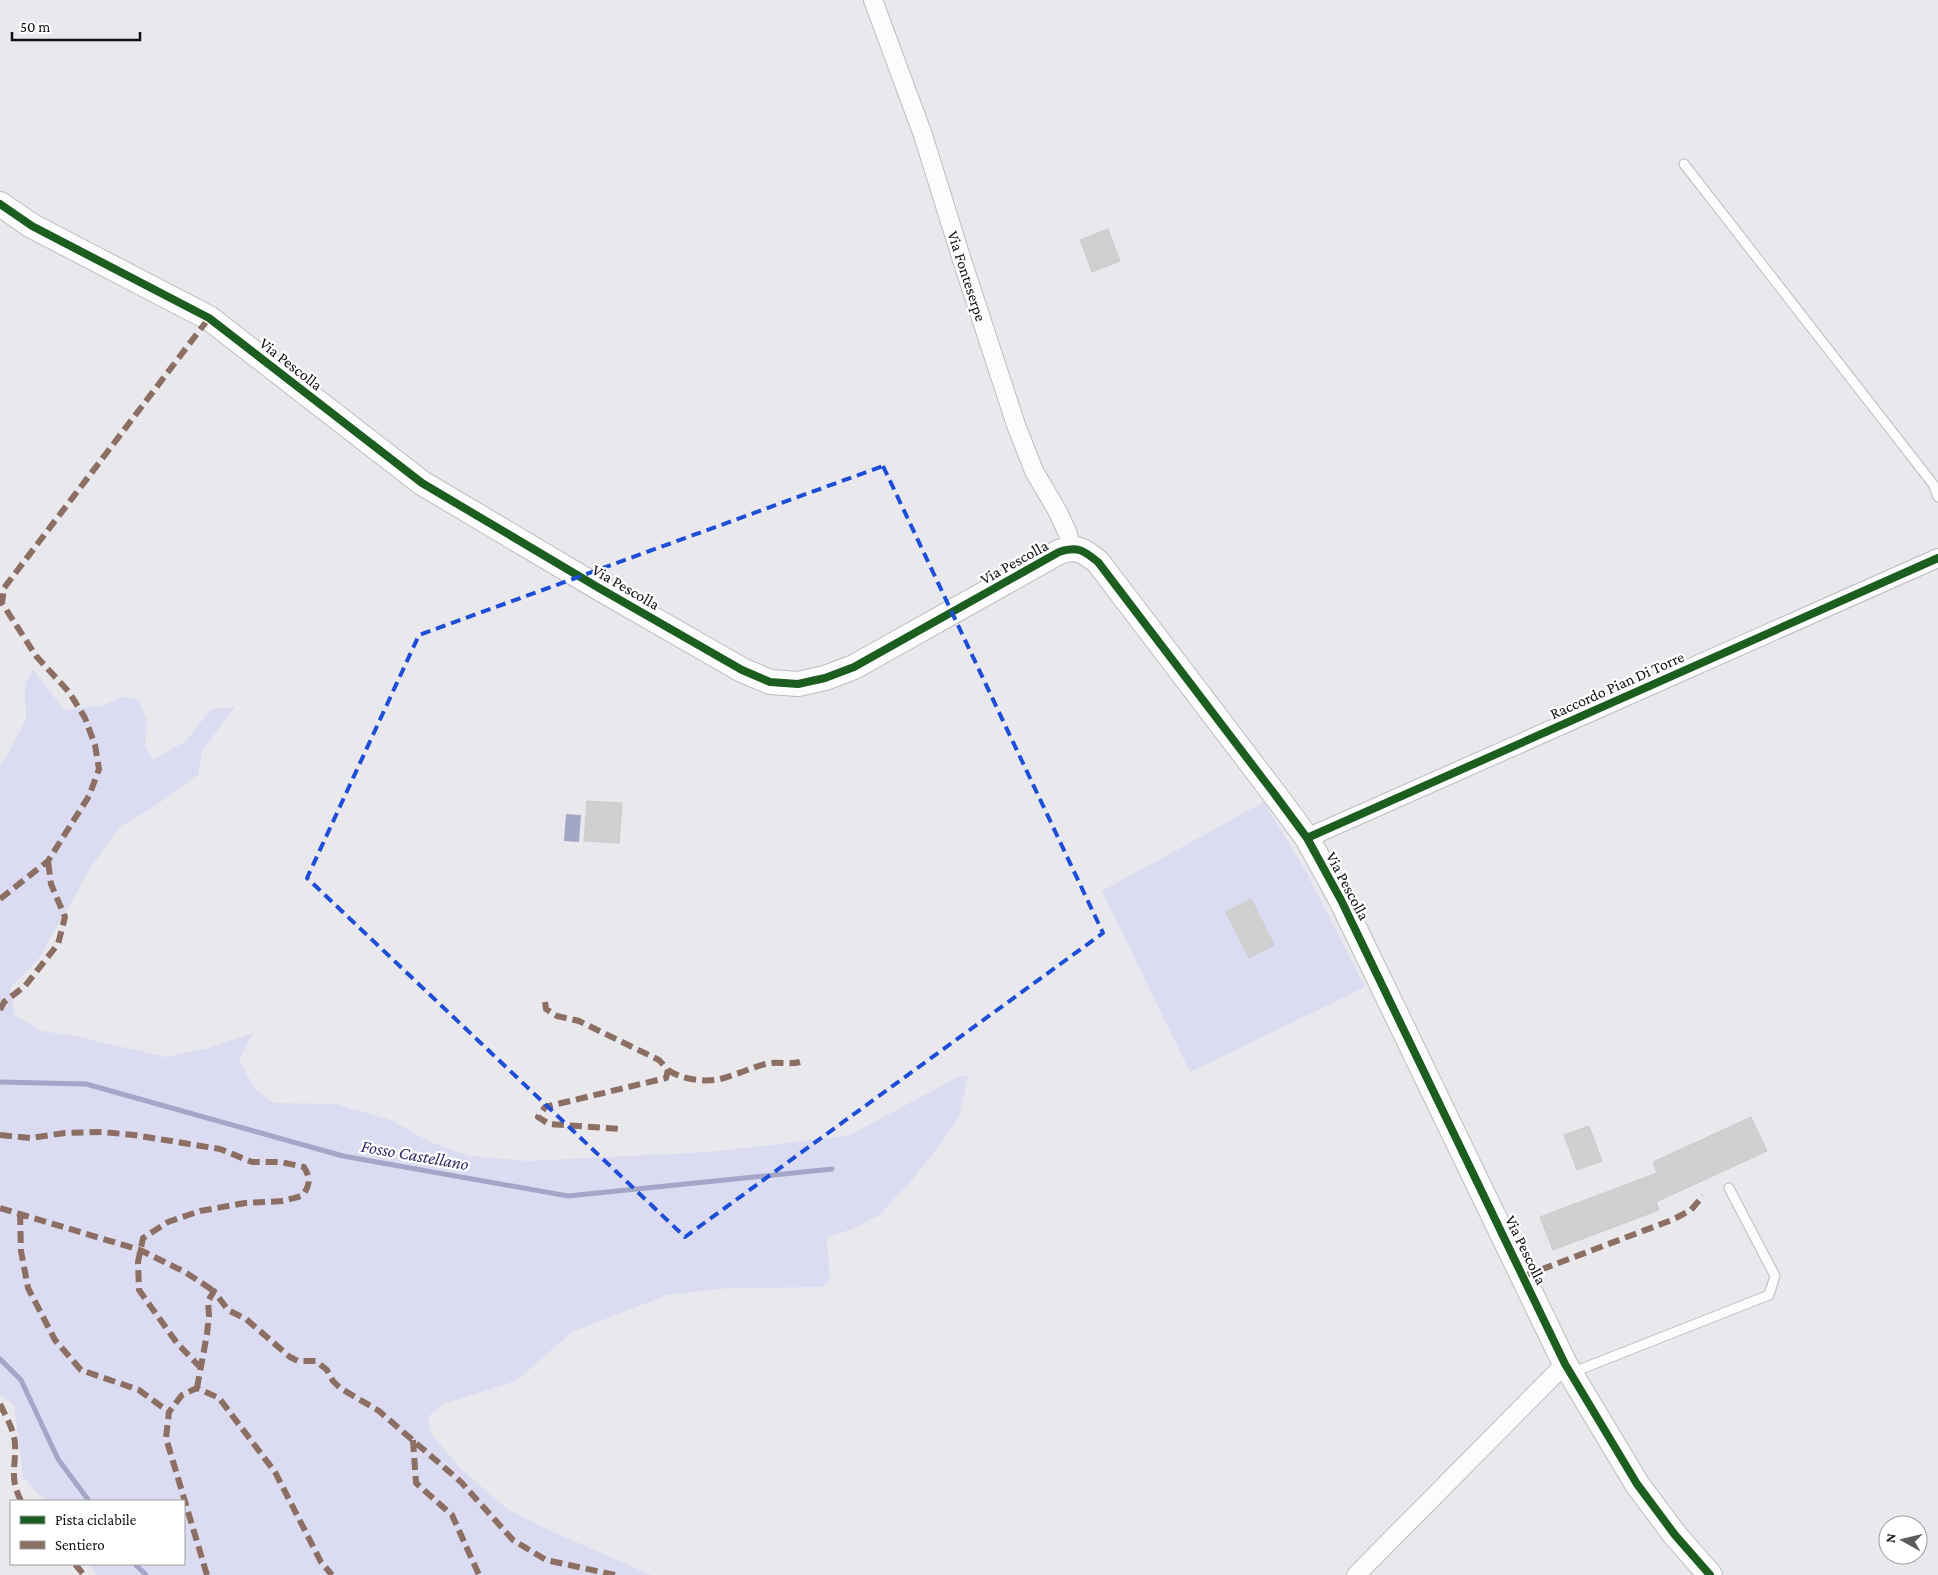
<svg xmlns="http://www.w3.org/2000/svg" width="1938" height="1575" viewBox="0 0 1938 1575" font-family="'Crimson Pro',serif">
<style>
.green{fill:#dbdcf1;fill-rule:evenodd}
.water{fill:#a4a6c7}
.lines{fill:none;stroke-linecap:round;stroke-linejoin:round}
.stream{stroke:#a4a6c7;stroke-width:5}
.building{fill:#d0d0d1;stroke:#cccbcc}
.lane-casing{stroke:#bdbdc0;stroke-width:11}
.street-casing{stroke:#bdbdc0;stroke-width:20}
.secondary-casing{stroke:#bdbdc0;stroke-width:26}
.lane{stroke:#fcfcfc;stroke-width:9}
.street{stroke:#fcfcfc;stroke-width:18}
.secondary{stroke:#fcfcfc;stroke-width:24}
.quiet{stroke:#8d6e63;stroke-width:6;stroke-dasharray:12 6;stroke-linecap:butt}
.cycleway-casing{stroke:#fff;stroke-width:11}
.cycleway{stroke:#1b5e20;stroke-width:8}
.marked{fill:none;stroke:#1d4ed8;stroke-width:4;stroke-dasharray:10 6;stroke-linejoin:round}
.labels{text-anchor:middle;dominant-baseline:central;stroke-width:4.5;stroke-linejoin:round;paint-order:stroke}
.street-label{font-size:16px;fill:#101012;stroke:#fff}
.water-label{font-size:18px;font-style:italic;fill:#302c66;stroke:#fff}
</style>
<rect width="100%" height="100%" fill="#e8e8ed"/>
<path class="green" d="M33,669l31,41 37,-4 22,-9 16,3 8,21 -2,26 8,13 33,-19 25,-32 24,-2 -33,44 -4,24 -42,30 -36,22 -27,37 -55,96 -28,28 5,27 27,16 37,6 86,20 44,-9 44,-15 -14,27 16,29 18,14 62,1 56,16 37,21 41,15 59,5 182,-9 138,-16 114,-61 6,1 -9,41 -23,33 -25,31 -32,34 -22,12 -30,11 3,42 -8,7 -93,1 -62,7 -95,37 -56,49 -73,23 -15,13 2,15 30,36 47,41 44,22 100,44h-554l-8,-11h95v-63h-139l-22,-24 -9,-72 -14,-10v-629l8,-12 18,-35 -1,-35z
M1264,802l41,68 60,117 -175,85 -88,-181zM1251,899l23,46 -25,13 -23,-46z"/>
<path class="water" d="M566,814l15,1 -2,27 -15,-1z"/>
<g class="lines">
<path class="stream" d="M0,1082l86,2 257,72 225,40 264,-27
M0,1359l21,21 37,79 31,42
M135,1564l11,11"/>
</g>
<path class="building" d="M1108,229l12,32 -28,11 -12,-32z
M587,801l35,2 -3,40 -35,-2z
M1251,899l23,46 -25,13 -23,-46z
M1751,1117l16,34 -111,51 3,8 -106,40 -13,-33 117,-44 -4,-11z
M1589,1126l13,35 -25,9 -13,-35z"/>
<g class="lines">
<defs>
<path id="lane" d="M1684,164l249,320 5,13
M1571,1373l198,-78 6,-19 -46,-88"/>
<path id="street" d="M873,0l50,135 37,119 56,171 18,46 24,41 10,22 3,14
M1307,838l631,-280
M1356,1575l209,-211"/>
<path id="secondary" d="M0,204l32,22 177,92 213,165 177,105 143,82 28,12 28,2 27,-6 29,-11 205,-115c19,-6 24,-2 39,10l178,234 31,42 34,62 224,464 72,120 38,51 35,40"/>
</defs>
<use href="#lane" class="lane-casing"/>
<use href="#street" class="street-casing"/>
<use href="#secondary" class="secondary-casing"/>
<use href="#lane" class="lane"/>
<use href="#street" class="street"/>
<use href="#secondary" class="secondary"/>
<path class="quiet" d="M0,899l48,-38 41,-65 10,-27 -4,-24 -10,-27 -16,-26 -33,-36 -34,-53 2,-15 205,-270
M545,1002l1,7 11,7 22,5 80,39 9,10 -2,8 -121,29 -7,10 11,7 73,5
M0,1010l4,-8 21,-16 33,-42 7,-27 -14,-33 -3,-23
M668,1070c14,10 39,13 56,8 14,-4 27,-10 41,-14 11,-3 24,1 35,-2
M0,1135l30,3 35,-5 37,-1 32,3 86,14 32,13h29l23,5c7,12 6,18 -2,29l-19,5 -38,2 -45,8 -32,11 -25,16 -5,24 1,28 38,53 23,24
M0,1208l140,42 45,22 29,19
M20,1213l1,38 7,37 27,52 26,30 58,20 30,22
M1524,1276l148,-56 19,-10 12,-14
M197,1388l10,-54 2,-18 -1,-15 6,-10 14,19 18,9 44,38 8,4h18l11,9 6,11 7,7 39,23 82,71 52,58 33,20 69,15
M0,1404c6,13 14,25 15,40 1,24 -6,33 6,57
M413,1440l3,43 36,32 27,60
M75,1564l9,11
M207,1575l-41,-137 3,-26 13,-17 15,-7 22,10 56,74 46,90 11,13"/>
<defs>
<path id="cycleway" d="M0,204l32,22 177,92 213,165 177,105 143,82 28,12 28,2 27,-6 29,-11 205,-115c19,-6 24,-2 39,10l178,234 31,42 34,62 224,464 72,120 38,51 35,40
M1307,838l631,-280"/>
</defs>
<use href="#cycleway" class="cycleway-casing"/>
<use href="#cycleway" class="cycleway"/>
</g>
<path class="marked" d="M883,466l220,467 -418,304 -378,-359 112,-243z"/>
<g class="labels">
<g class="street-label">
<text transform="translate(967 276) rotate(72)">Via Fonteserpe</text>
<text transform="translate(291 364) rotate(38)">Via Pescolla</text>
<text transform="translate(1014 562) rotate(-29)">Via Pescolla</text>
<text transform="translate(626 587) rotate(30)">Via Pescolla</text>
<text transform="translate(1617 685) rotate(-24)">Raccordo Pian Di Torre</text>
<text transform="translate(1348 886) rotate(62)">Via Pescolla</text>
<text transform="translate(1526 1250) rotate(64)">Via Pescolla</text>
</g>
<g class="water-label">
<text transform="translate(415 1155) rotate(10)">Fosso Castellano</text>
</g>
</g>
<rect x="10" y="1500" width="175" height="65" fill="#ffffff" stroke="#9f9fa0"/>
<rect x="20" y="1516" width="25" height="8" fill="#1b5e20" stroke="#9f9fa0"/>
<text x="55" y="1525" font-size="15" fill="#101012">Pista ciclabile</text>
<rect x="20" y="1541" width="25" height="8" fill="#8d6e63" stroke="#9f9fa0"/>
<text x="55" y="1550" font-size="15" fill="#101012">Sentiero</text>
<g transform="translate(1903 1540) rotate(278)"><circle r="24" fill="#ffffff" stroke="#9f9fa0"/>
<path d="M0-4L9 19L0 12L-9 19Z" fill="#5c5c5f"/>
<text y="-8" font-size="14" font-weight="bold" text-anchor="middle" fill="#101012">N</text>
</g>
<path d="M12 32v8h128v-8" fill="none" stroke="#101012" stroke-width="2.5"/>
<text x="20" y="32" font-size="15" fill="#101012" stroke="#ffffff" stroke-width="4" paint-order="stroke">50 m</text>
</svg>
